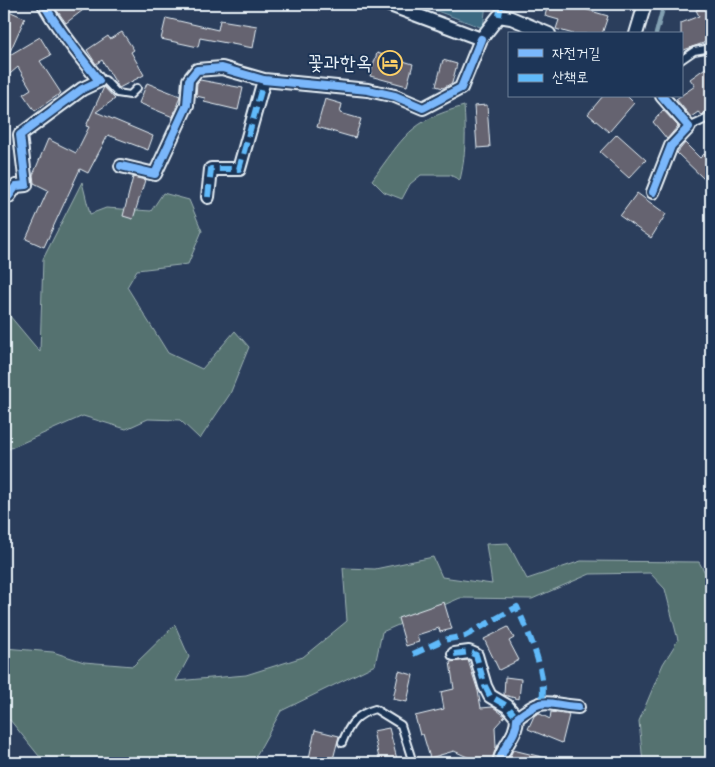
<svg xmlns="http://www.w3.org/2000/svg" width="715" height="767" viewBox="0 0 715 767" font-family="Mynerve,'Poor Story',sans-serif">
<style>
.green{fill:#547270;stroke:#9eb2b4}
.water{fill:#3e6a82;stroke:#82a0b1}
.lines{fill:none;stroke-linecap:round;stroke-linejoin:round}
.stream{stroke:#82a0b1;stroke-width:4.5}
.building{fill:#65646f;stroke:#e8f1f8}
.service-casing{stroke:#e8f1f8;stroke-width:10}
.minor-casing{stroke:#e8f1f8;stroke-width:16}
.service{stroke:#1d3557;stroke-width:6}
.minor{stroke:#1d3557;stroke-width:12}
.quiet{stroke:#60bafa;stroke-width:6;stroke-dasharray:12 6;stroke-linecap:butt}
.cycleway-casing{stroke:#1d3557;stroke-width:11}
.cycleway{stroke:#7ab7fb;stroke-width:8}
.labels{text-anchor:middle;dominant-baseline:central;stroke-width:4;stroke-linejoin:round;paint-order:stroke}
.poi-label{font-size:20px;fill:#e8f1f8;stroke:#1d3557;text-anchor:end}
</style>
<rect width="100%" height="100%" fill="#2b3e5c"/>
<filter id="ink" filterUnits="userSpaceOnUse"><feTurbulence type="fractalNoise" baseFrequency=".02" numOctaves="2"/><feDisplacementMap in="SourceGraphic" scale="10" xChannelSelector="R" yChannelSelector="G"/><feConvolveMatrix kernelMatrix="1 2 1 2 8 2 1 2 1" color-interpolation-filters="sRGB"/></filter>
<g filter="url(#ink)">
<path class="green" d="M464,106c2,25 2,49 -4,74l-10,-5h-29l-11,9 -8,15 -18,-7 -12,-12c32,-43 37,-59 92,-74z
M82,182l8,32 16,-6 45,3 12,-18 26,7 13,31 -14,33 -51,6 -10,17 41,66 34,16 33,-38 14,16 -19,47 -30,45 -20,-19 -32,-1 -22,10 -43,-13 -79,35v-142l36,43 3,-93z
M508,543l19,36 54,-18 118,1 12,21v180h-68l-4,-42 24,-57 15,-24 -13,-51 -15,-16 -60,1 -58,25 -72,-1 -78,34 -7,33 -94,46 -29,52h-181l-1,-3 -31,-4 -29,-36 -6,1v-73l49,4 31,10 49,4 42,-41 14,32 -13,24 70,-6 57,-18 44,-36 -4,-53 32,1 58,-12 9,20 50,7 -6,-40z"/>
<path class="water" d="M418,4h68l-3,24z"/>
<g class="lines">
<path class="stream" d="M656,34l8,-30"/>
</g>
<path class="building" d="M63,4h28l-25,19 -10,-14z
M548,4h27l-1,2 34,10 -6,18h-29l-17,-5 3,-9 -14,-4z
M711,5v38l-2,-2 -28,10v-28l18,-7 -3,-6z
M4,9l21,9 -17,38 32,-19 11,18 -11,6 21,32 -26,18 -12,-17 8,-5 -13,-22 -14,12z
M166,18l52,12 2,-10 37,6 -4,22 -53,-10 -2,9 -37,-8z
M122,32l12,18 -3,2 13,23 -25,13 -17,-28 -6,4 -9,-14 21,-14 2,3z
M377,53l36,11 -6,22 -37,-10z
M443,60l14,4 -5,19 -9,5 -7,-2z
M711,64v44l-9,7 -4,-3 -7,5 -15,-18 19,-13 -5,-7z
M200,80l43,8 -5,22 -34,-8 1,-4 -9,-2 1,-13z
M147,83l33,13 -7,21 -34,-14z
M104,87l11,12 -19,13 57,24 -5,14 -40,-15 -20,38 -8,-4 -36,78 -18,-8 22,-49 -14,-7 -1,-8 15,-36 28,14 13,-26 -3,-1z
M603,96h24l7,7 -25,29 -21,-18z
M325,99l17,5 -2,9 21,6 -6,19 -38,-11z
M487,105l3,42 -13,1 -3,-42z
M663,110l15,16 -11,13 -14,-17z
M617,134l29,26 -17,18 -29,-26z
M685,143l15,15 4,-4 7,7v8l-8,9 -26,-25z
M133,177l12,3 -12,39 -10,-3z
M637,193l29,21 -15,24 -31,-22z
M444,602l8,27 -12,3 -1,-4 -22,7 2,7 -13,4 -8,-28z
M508,627l6,11 -5,3 10,19 -20,10 -15,-31z
M468,660l10,31 3,17 12,-1 12,9 -10,11 1,20 -5,16h-18l1,-3 -20,-9 -24,7 -7,-24 -3,1 -5,-19 29,-7 -3,-17 13,-3 -4,-27z
M399,671l14,4 -6,27 -14,-3z
M505,677l16,2 -2,20 -15,-4z
M551,712l18,3 -7,28 -34,-14 6,-13 4,-3 12,6z
M389,728l9,35h-18l-7,-32z
M315,730l24,6 -7,27h-24z
M513,750l33,8v5h-39z"/>
<g class="lines">
<defs>
<path id="service" d="M681,60l13,-9 17,-3
M99,81l6,-1 12,13 13,2 7,-7
M689,127l15,-7 7,-7
M342,743c7,-18 14,-29 33,-34l26,16 12,38"/>
<path id="minor" d="M387,4l94,35 18,-23 12,2 38,16
M636,34l9,-30
M121,166l34,8 32,-69 2,-25 8,-10 25,-2 42,12 104,10 27,6 28,12 38,-20 20,-49
M653,192l18,-46 18,-19 -27,-31
M4,196h5l7,-10 10,-1 -6,-50 62,-46 17,-8c-19,-26 -40,-49 -55,-77
M208,197l3,-28h28l25,-89
M454,654l15,-2 7,3 9,31 5,10 17,10 10,12
M499,763c4,-19 18,-26 18,-45 30,-23 27,-13 61,-11"/>
</defs>
<use href="#service" class="service-casing"/>
<use href="#minor" class="minor-casing"/>
<use href="#service" class="service"/>
<use href="#minor" class="minor"/>
<path class="quiet" d="M499,16l2,-12
M208,197l3,-28h28l25,-89
M413,654l30,-14 22,-4 52,-29c12,28 30,64 25,95
M454,654l15,-2 7,3 9,31 5,10 17,10 10,12"/>
<defs>
<path id="cycleway" d="M121,166l34,8 32,-69 2,-25 8,-10 25,-2 42,12 104,10 27,6 28,12 38,-20 20,-49
M653,192l18,-46 18,-19 -27,-31
M4,196h5l7,-10 10,-1 -6,-50 62,-46 17,-8c-19,-26 -40,-49 -55,-77
M499,763c4,-19 18,-26 18,-45 30,-23 27,-13 61,-11"/>
</defs>
<use href="#cycleway" class="cycleway-casing"/>
<use href="#cycleway" class="cycleway"/>
</g>
</g>
<defs>
<symbol id="hotel-ring" viewBox="-11 -11 22 22"><circle r="9.5" fill="#1d3557" stroke="#ffd166" stroke-width="1.5"/><path d="M-6-4.5h1.5V1H6V5H4.5V3h-9V5H-6ZM-4 0a1.8 1.8 0 1 1 3.6 0ZM.5 0V-2.5h3Q6-2.5 6 0Z" fill="#ffd166"/></symbol>
</defs>
<g fill-rule="evenodd">
<use href="#hotel-ring" x="376" y="49" width="28" height="28"/>
</g>
<g class="labels">
<g class="poi-label">
<text x="372" y="63">꽃과한옥</text>
</g>
</g>
<rect width="715" height="767" fill="none" stroke="#1d3557" stroke-width="20"/>
<rect x="10" y="10" width="695" height="747" fill="none" stroke="#e8f1f8" stroke-width="2" filter="url(#ink)"/>
<rect x="508" y="32" width="175" height="65" fill="#1d3557" stroke="#6e8097"/>
<rect x="518" y="49" width="25" height="8" fill="#7ab7fb" stroke="#6e8097"/>
<text x="552" y="58" font-size="15" fill="#e8f1f8">자전거길</text>
<rect x="518" y="74" width="25" height="8" fill="#60bafa" stroke="#6e8097"/>
<text x="552" y="82" font-size="15" fill="#e8f1f8">산책로</text>
</svg>
